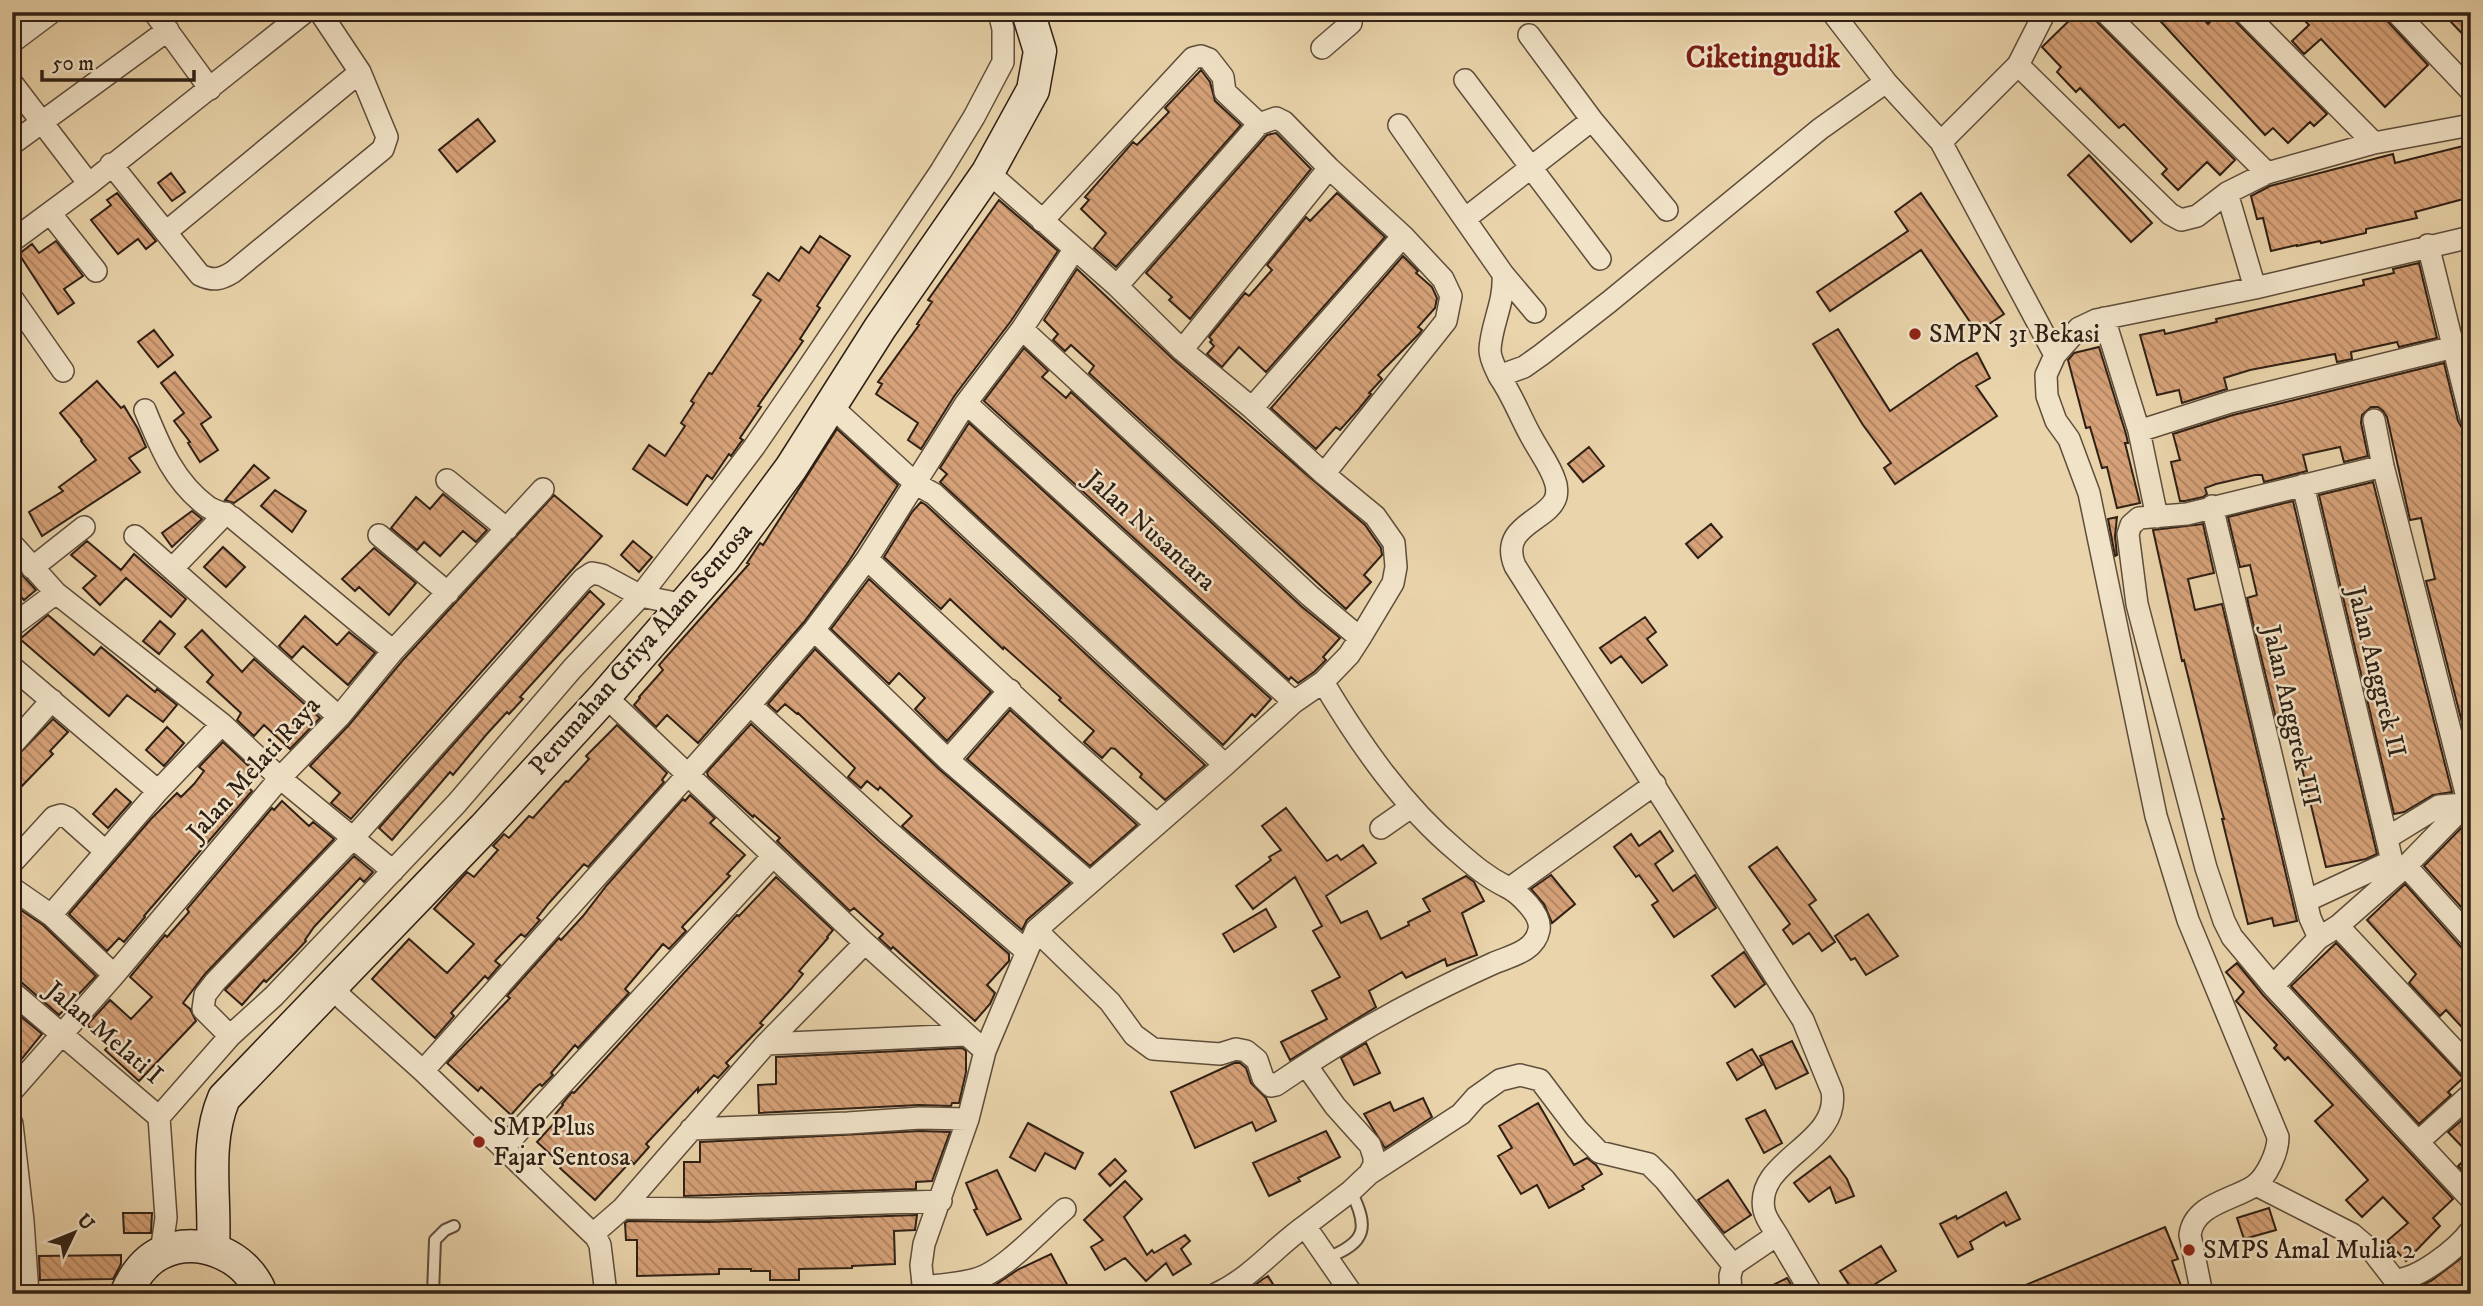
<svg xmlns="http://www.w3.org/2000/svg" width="2483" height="1306" viewBox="0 0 2483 1306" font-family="'IM FELL DW Pica',serif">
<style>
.building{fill:url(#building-back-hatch);stroke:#2f2015;stroke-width:2}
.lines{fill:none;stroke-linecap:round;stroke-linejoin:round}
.lane-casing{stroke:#5e4d3a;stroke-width:14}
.street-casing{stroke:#5e4d3a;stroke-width:24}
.secondary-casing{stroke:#2f2015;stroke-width:35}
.lane{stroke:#f1e3c8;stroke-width:10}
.street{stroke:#f1e3c8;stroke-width:21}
.secondary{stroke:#f1e3c8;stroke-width:32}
.poi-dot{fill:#8f2418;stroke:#f1e3c8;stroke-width:2.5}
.labels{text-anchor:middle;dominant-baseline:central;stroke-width:5;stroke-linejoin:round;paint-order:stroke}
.poi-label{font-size:26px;fill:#2f2015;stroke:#f1e3c8;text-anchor:start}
.street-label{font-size:26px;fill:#2f2015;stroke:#f1e3c8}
.quarter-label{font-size:30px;font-weight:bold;fill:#7a1f14;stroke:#f1e3c8}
</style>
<defs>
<pattern id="building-back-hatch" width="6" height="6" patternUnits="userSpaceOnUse" patternTransform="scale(1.75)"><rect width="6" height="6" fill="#d7a279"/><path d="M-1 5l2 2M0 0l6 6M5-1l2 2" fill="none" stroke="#af8462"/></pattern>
</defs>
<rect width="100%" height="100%" fill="#ead4ab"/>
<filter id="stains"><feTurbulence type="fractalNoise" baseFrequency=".00286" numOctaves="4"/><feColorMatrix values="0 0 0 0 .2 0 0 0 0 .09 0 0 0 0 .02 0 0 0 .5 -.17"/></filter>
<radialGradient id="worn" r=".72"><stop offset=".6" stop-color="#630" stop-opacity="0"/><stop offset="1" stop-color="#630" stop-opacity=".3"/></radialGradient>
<path class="building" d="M2078,12h14l4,9 139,139 -15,15 -13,-13 -29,28 -16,-16 5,-5 -43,-45 -5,4 -39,-40 -4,4 -19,-20 4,-5 -19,-20z
M2152,12h44l12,12 11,-12h12l4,9 92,93 -13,12 -4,-4 -22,21 -15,-15 -8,7z
M2296,12h83l49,53 -43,42 -64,-68 -17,15 -12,-13 17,-16z
M2461,12h10v31l-20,-21z
M1201,70l9,12 5,19 26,24 -125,142 -22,-19 12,-15 -25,-24 8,-9 -4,-3 48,-55 4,3 32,-33 -4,-4z
M478,119l17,22 -38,31 -18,-22z
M1276,133l35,36 -121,150 -21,-19 3,-3 -26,-24 121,-138z
M2471,144v53l-56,15 2,6 -51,11v4l-45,10 -1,-2 -23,5v-1l-26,6 -8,-33 -6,1 -6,-23 19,-10 123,-32 2,9z
M2089,155l63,68 -21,19 -63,-67z
M171,173l14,19 -13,9 -14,-18z
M117,193l39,48 -10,8 -8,-10 -20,15 -27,-34 20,-15 -4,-5z
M1337,193l48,44 -119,135 -27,-25 -17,20 -15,-13 7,-8 -4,-4 2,-2 -3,-3 36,-44 4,3 23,-26 -5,-5 39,-48 4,4z
M1921,193l83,121 -27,18 -56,-82 -91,61 -13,-19 91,-61 -13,-19z
M999,200l59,51 -47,70 -56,74 -34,54 -13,-9 10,-17 -42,-29 6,-10 -4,-2 41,-57 -2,-1 15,-22 -4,-2z
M820,236l30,20 -33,50 3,2 -20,31 3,2 -45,65 3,1 -21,31 3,2 -2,2 -10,14 -2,-2 -17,25 -5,-4 -20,30 -54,-36 16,-24 16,11 20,-30 -4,-3 13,-20 -3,-2 18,-28 3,1 49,-74 -8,-5 15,-22 11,8 22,-34 8,6z
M56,241l27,35 -19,13 10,14 -16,11 -39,-60 13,-10 7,9z
M1403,256l15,15 -2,2 16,14 5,11 -2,10 -17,19 4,3 -3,4 -41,41 4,4 -13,14 2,1 -13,16 -18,20 -4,-3 -20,22 -45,-41z
M2419,263l18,75 -38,9 -2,-5 -46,10 1,7 -15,3 -2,-8 -85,16 -26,8 3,11 -45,14 -3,-13 -22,5 -17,-60 24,-5 1,4 52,-12 -1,-3 148,-34 -1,-5 31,-7 -1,-4z
M1077,269l97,91 191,165 16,23 1,7 -18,20 7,7 -25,27 -257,-236 5,-7 -23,-21 -6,6 -12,-11 5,-6 -14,-14z
M1838,329l52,82 68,-47 19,-11 13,25 -14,8 21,30 -102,68 -11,-16 7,-5 -28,-38 -50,-81z
M154,330l19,25 -15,12 -20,-25z
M2099,347l27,87 2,9h-3l15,60 -23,5 -10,-41 -5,1 -12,-41 -4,1 -18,-68 6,-7z
M1024,348l24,23 -6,6 24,21 5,-6 230,214 39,32 -17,19 3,3 -12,12 -16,11 -7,-6 -2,3 -305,-279z
M2444,363l14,58 4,7 8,3 1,3v324l-45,-177 9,-2 -14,-61 -11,2 -23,-103 -4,-6 -5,-4h-7l-9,8 -1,8 7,33 -24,6 -4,-15 -37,8 4,16 -43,11 -2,-7h-7l-39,9 -11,4 2,6 -4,3 -18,4h-5l-9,-39 9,-2 -7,-26 60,-19z
M175,372l36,45 -10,7 17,26 -18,12 -12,-19 2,-1 -16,-21 10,-8 -23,-30z
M97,381l24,27 3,-2 14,23 8,18 -17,11 11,14 -98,64 -13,-24 34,-21 -4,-4 37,-27 -15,-19 1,-1 -22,-27z
M969,423l302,276 -16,18 -3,-3 -29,31 -283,-263 7,-8 -7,-6z
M837,429l61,56 -51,79 -43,58 -106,121 -31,-28 -11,12 -22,-22 6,-7 -1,-1 24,-27 -4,-5 90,-101 -2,-1 13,-20 3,2z
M1589,447l15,19 -21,16 -15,-18z
M254,465l15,13 -35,25 -9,-3z
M2373,482l79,310 -19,3 -29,17 -10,2 -75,-319z
M275,490l31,21 -14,21 -31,-26z
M443,494l44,36 -11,12 -13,-11 -23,25 -16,-14 -7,8 -26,-22 25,-31 14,12z
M554,495l48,41 -251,283 -20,-16 9,-10 -30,-27 39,-41 54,-65z
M2293,501l84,353 -11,5 -40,8 -35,-144 -13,4 -31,-129 10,-3 -7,-30 -10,2 -12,-50z
M921,502l5,3 279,260 -40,35 -25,-23 2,-3 -27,-25 -4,-1 -9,10 -18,-16 10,-11 -35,-31 2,-2 -57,-51 -1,2 -53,-50 -9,10 -57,-52 28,-45z
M192,511l10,8 -30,28 -10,-14z
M2117,517l-2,19 2,19 -2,1 -7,-37z
M1711,524l11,13 -24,21 -12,-14z
M2203,524l11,49 -26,6 7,31 27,-6 75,317 -23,5 -2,-8 -24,6 -26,-105h2l-5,-18 -35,-141 -2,1 -29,-131z
M87,541l34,29 13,-16 52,45 -15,18 -45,-39 -26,27 -17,-17 13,-12 -25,-21z
M633,541l19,16 -13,15 -18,-17z
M223,547l22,20 -19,20 -22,-20z
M374,548l42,35 -27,32 -30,-28 -4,4 -13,-12z
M12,564l24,26 -12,10 -12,-13z
M869,579l122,113 -44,49 -32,-32 10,-11 -26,-25 -10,11 -58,-55z
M590,591l14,13 -84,93 3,2 -14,15 -2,-2 -21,23 -33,40 -3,-3 -58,68 -13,-12z
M48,615l46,40 7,-8 54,45 2,-3 20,16 -14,17 -36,-27 -18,21 -89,-77z
M305,616l32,29 12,-13 26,21 -27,32 -45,-39 -11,12 -13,-12z
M1645,617l11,15 -9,7 20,26 -25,18 -21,-27 -10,7 -11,-15z
M160,621l15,13 -16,20 -16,-13z
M202,630l40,42 12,-13 66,59 -30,31 -26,-24 -10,11 -17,-16 4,-7 -34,-31 6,-7 -28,-28z
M815,649l124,120 131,114 -43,37 -5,10 -120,-104 10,-10 -32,-29 -2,3 -11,-9 -6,7 -13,-11 7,-9 -57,-55 -1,1 -12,-10 -8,8 -9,-8z
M1010,710l127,115 -47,41 -123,-107z
M53,719l15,13 -18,19 3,3 -32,33 -9,-9v-17z
M751,724l128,117 130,113v7l-22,24 8,8 -5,11 -15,17 -82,-74 -2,2 -12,-11 4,-4 -29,-26 -4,3 -73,-70 3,-3 -26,-23 -1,2 -45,-41 -1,-4z
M617,725l50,48 -5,7 2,2 -76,85 -4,-3 -35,39 -12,15 3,2 -15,17 -4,-3 -26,27 5,4 -12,14 -3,-3 -34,37 3,3 -19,22 -63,-59 37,-40 38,34 27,-29 -40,-35 33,-37 7,5 24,-27 -5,-4 11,-12 5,4 20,-22 4,2 33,-37 2,1 21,-23 -3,-3z
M167,727l17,16 -20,23 -18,-16z
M223,742l35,33 -10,12 4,4 -108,125 1,1 -21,25 -5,-4 -12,13 -38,-37 82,-95 26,-26 4,4 13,-13 10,-13 -5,-4z
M116,789l15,13 -23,26 -15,-14z
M690,795l25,23 -5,5 35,32 -18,19 3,2 -48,51 4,4 -17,18 -6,-5 -38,45 4,4 -51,55 -3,-3 -24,28 2,2 -11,11 -2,-2 -5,4 -24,27 -30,-28 -3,4 -31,-28 63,-65 -3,-2 52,-58 2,2 22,-24 24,-31 76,-86 2,2z
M282,801l27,25 4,-4 21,17 -129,135 -22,29 7,6 6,12 -57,60 -34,-31 4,-5 -22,-20 23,-25 21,19 21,-22 -22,-20 35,-42 2,2 22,-25 -2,-3 85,-101 2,2z
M1286,808l41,53 10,-6 4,5 22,-15 13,18 -50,33 15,27 26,-12 14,28 28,-14 -1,-3 22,-11 -7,-12 43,-23 8,6 10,19 -22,12 15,42 -30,11 -2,-7 -39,19 -4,-6 -33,19 7,16 -86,53 -9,-18 46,-23 -15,-28 28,-14 -27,-46 9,-5 -27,-49 -42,32 -17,-23 35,-26 -2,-3 12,-7 -19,-24z
M2471,818v100l-47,-52z
M1660,831l13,20 -18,13 18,27 22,-16 21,33 -42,29 -22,-32 6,-4 -19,-26 -3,2 -22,-30 17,-13 8,12z
M1777,847l39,53 -7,5 26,37 -13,9 -13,-18 -16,11 -10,-14 7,-6 -41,-57z
M354,856l19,16 -9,10 -4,-4 -46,49 -9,13 1,1 -13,14 -27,27 -2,-2 -22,25 -17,-15z
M1551,875l24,29 -23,19 -8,-19 -13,-15z
M776,877l57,53 -6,7 1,1 -29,33 4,3 -12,15 -31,34 3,2 -37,38 3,3 -11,12 -4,-3 -16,17v-4l-52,56 3,3 -15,17 -3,-3 -36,39 -35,-32 2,-3 -25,-23 19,-21 -4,-3 11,-13 -1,-1 10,-12 2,1 163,-178 2,1z
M2405,884l56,63 10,4v86l-25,-27 -6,6 -31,-33 7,-9 -49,-54z
M12,904l31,21 53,51 -37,39 -38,-33 -9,-3z
M1266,909l10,18 -42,25 -11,-18z
M1868,914l30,42 -32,19 -11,-17 -4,2 -16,-24z
M2336,943l127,135 -15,14 3,3 -32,29 -128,-138z
M1744,952l21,32 -30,23 -23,-31z
M2237,963l26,32 190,204 -20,19 7,8 -34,35 -19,-20 21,-18 -25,-26 -21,20 -16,-17 22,-20 -53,-59 18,-16 -45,-48 -3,3 -11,-12 3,-3 -41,-44 8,-9 -18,-20z
M12,1009l30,25 -30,37z
M1792,1041l16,32 -32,16 -16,-33z
M1366,1043l14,30 -26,12 -13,-27z
M962,1048l4,3v21l-7,31h-7l-1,3 -32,-1 -160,8 -1,-28 18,-1v-27z
M1752,1049l10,16 -25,15 -10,-17z
M1234,1063h6l6,5 5,15 15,15 10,23 -20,10 -4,-9 -57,26 -24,-56z
M1423,1098l9,19 -47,31 -21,-34 26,-12 4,9z
M1538,1103l36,62 13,-7 9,7 6,9 -20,12 2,3 -35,19 -12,-23 -16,9 -23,-38 14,-8 -13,-22z
M1765,1110l17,33 -18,10 -18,-34z
M2469,1114l2,2v63l-13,-13 12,-11 -22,-23z
M1028,1123l55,30 -8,16 -30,-16 -10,18 -25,-14z
M920,1131l30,1 -18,49 -16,1v7l-232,7v-34h16v-20z
M1326,1131l14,26 -42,21 2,3 -31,15 -16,-33z
M1830,1156l17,23 7,17 -18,7 -6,-16 -21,15 -15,-19z
M1115,1159l11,12 -16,15 -11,-12z
M997,1170l24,49 -34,16 -13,-25 3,-1 -11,-26z
M1728,1180l23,35 -27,18 -26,-33z
M1125,1181l17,18 -18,18 23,38 5,-5 2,3 31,-18 5,6 -9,8 10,15 -18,11 -7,-12 -20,18 -21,-23 -20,12 -14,-23 12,-7 -19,-20z
M2006,1192l14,27 -14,7 -2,-4 -34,20 3,7 -15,8 -18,-33 16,-8 1,3z
M2269,1208l7,22 -32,9 -7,-21z
M123,1213h29l-1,20h-27z
M917,1215l-2,15 -21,1 1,33 -43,2v2l-53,1v11h-29v-9h-19v-2h-32v5l-82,2v-36h-11l-1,-17 3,-2 80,1z
M2165,1227l13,32 -6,2 12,33h-180z
M1881,1246l15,25 -37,23h-4l-15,-23z
M1051,1254l21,40h-101l21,-7 27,-18z
M121,1255v9l-8,15 -73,1 -1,-24z
M2464,1256l7,11v27h-71l31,-13z
M1268,1276l11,18h-36l20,-15z
M1787,1278l10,16h-42z"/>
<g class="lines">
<defs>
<path id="lane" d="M1327,1258c40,-16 42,-30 24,-67
M433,1294l2,-54 10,-10 9,-4"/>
<path id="street" d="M154,12l56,77
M1832,12l54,70 55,60 114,213
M2105,12l162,161
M2244,12l130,131
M2396,12l75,79
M12,42l40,-30
M1322,48l29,-25 1,-11
M2018,65l152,149 11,6 16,-4 30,-23 40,-20 107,-30 97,-18
M1465,80l135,179
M12,83l77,101
M1592,120l75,90
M1399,125l104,149c2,29 -12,50 -13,76 0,9 5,17 9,26
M1941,142l77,-77 27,-53
M12,144l156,-114
M111,164l89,111c13,6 20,5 33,-3l150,-123 4,-12 -27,-65 -40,-60
M2227,193l28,95
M50,213l46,58
M1466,218l126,-98 -63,-85
M1042,221l151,-163 8,-2 8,3 14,18 2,15 34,32 17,-6 8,4 45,46 74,68 40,43 8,17 -5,25 -122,153
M166,232l194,-160
M12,241l77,-57 216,-172
M2428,245l43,173
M1503,274l32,38
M1117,286l142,-162
M12,298l51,73
M2104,318l35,113 18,86
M1022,329l288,267 50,42
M1182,350l147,-182
M966,403l328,299
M830,405l86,79 18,10 291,271
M1252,408l151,-172
M145,410c15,37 29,72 63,97 8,5 17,6 25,11l160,133
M2374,420l9,46 85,335 3,3
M2139,431l91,-29 224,-55
M2383,466l-196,48 -48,4 -8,7 -3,9 9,70 69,264 18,53 8,16 41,49 198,213
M447,480l60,49
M2303,485l89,376 5,11
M2212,506l98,412 9,20
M379,535l69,58
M135,536l204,181
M12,544l44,49 166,131 58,54 113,93
M867,559l199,185 90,80
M32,568l52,-41
M172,569l54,-56
M12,626l44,-33
M814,630l134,130 142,123
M12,667l146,124
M605,696l260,247 120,108
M750,705l138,126 138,120
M12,745l40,-45
M948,760l62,-70
M1381,828l30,-21
M2387,838l52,-32 25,-2
M12,863l42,-46 7,-2 7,3 37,33
M2406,866l65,72
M12,888l39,27 63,60
M1510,888l145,-104
M2306,901l86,-40
M51,915l107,-124 64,-67
M2338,926l133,142
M1036,930l74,72 24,33 19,14 67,5 16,-5 10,2 11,9 6,18 8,8 5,-1c68,-47 142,-88 218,-122 17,-7 41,-12 45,-33 3,-16 -21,-38 -34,-44 -18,-9 -32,-21 -47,-34 -56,-47 -98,-108 -135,-170
M332,986l12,14 79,71 173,166 4,8 6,49
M2273,986l46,-48 19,-12 68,-60 65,-67
M12,992l147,125
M230,1036l-27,-27 2,-14 10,-13 138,-144 230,-259 9,-6 10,2 39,21 44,9
M766,1044l199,-9
M423,1071l327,-366 64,-75 53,-71 99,-156 56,-74 52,-79
M12,1091l102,-116 166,-197 59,-61 54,-66 150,-162
M12,1124l11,97 5,73
M691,1129l157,-6 72,-5 48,1
M2418,1142l53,-48
M503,1148l270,-292
M1369,1174l92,-60 15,-17 24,-17 20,-5 20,5 37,49 22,23 50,12 16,16 68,85
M2256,1185l96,49 21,18 21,27c21,4 65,-32 77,-49
M623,1208l85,1 233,-8
M1305,1226l46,-35 18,-17 5,-9v-8l-4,-12 -35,-39 -29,-41
M593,1234l30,-26 143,-164 99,-101
M161,1252l5,-34 -7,-101 71,-81 44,-40 183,-193 115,-134 65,-69 49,-63 68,-90 44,-64 143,-212 33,-54 29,-55v-33l-4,-17
M922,1287c17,-2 37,-3 54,-8 27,-7 67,-51 89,-70
M924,1294l-3,-29 3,-21 44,-125 17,-68 51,-121 189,-165 69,-63 29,-20 26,-27 11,-17 33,-55 3,-16 -2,-24 -19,-27 -51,-42 -72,-66 -70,-58 -65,-64 -129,-114
M1216,1294c35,-16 58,-46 89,-68l47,68
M1731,1294l-1,-18 3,-11 44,-30
M1812,1294c-11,-19 -22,-37 -33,-56 -5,-9 -13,-18 -15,-28 -10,-51 77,-65 68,-119l-29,-71 -288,-454c-17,-41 34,-45 41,-69 1,-5 1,-11 -1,-16 -4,-14 -16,-30 -23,-43 -12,-21 -19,-42 -33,-62l25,-9 17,-12 68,-53 211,-173 66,-47
M2202,1294l-12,-59c4,-31 43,-35 64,-49 13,-9 24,-34 24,-49l-90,-217 -32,-104 -67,-323 -20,-54 -13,-18 -9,-25 -1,-21 9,-20 24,-27 17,-8 159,-32 216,-51"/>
<path id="secondary" d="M213,1248c3,-49 -9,-103 11,-150l260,-270 121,-132 118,-136 68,-92 89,-140 108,-156 45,-82 7,-39 -12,-39
M126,1294c7,-16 18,-33 35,-41 37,-18 86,2 100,41"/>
</defs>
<use href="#lane" class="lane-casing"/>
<use href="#street" class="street-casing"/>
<use href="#secondary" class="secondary-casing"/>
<use href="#lane" class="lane"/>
<use href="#street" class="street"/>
<use href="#secondary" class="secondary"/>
</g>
<g class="poi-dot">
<circle cx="1915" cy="334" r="7"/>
<circle cx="479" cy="1142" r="7"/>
<circle cx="2189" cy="1250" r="7"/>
</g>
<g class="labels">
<g class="poi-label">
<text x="1929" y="334">SMPN 31 Bekasi</text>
<text x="493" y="1127">SMP Plus<tspan x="493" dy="30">Fajar Sentosa</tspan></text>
<text x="2203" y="1250">SMPS Amal Mulia 2</text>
</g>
<g class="street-label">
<text transform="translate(1150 531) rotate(42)">Jalan Nusantara</text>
<text transform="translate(641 649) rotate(-49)">Perumahan Griya Alam Sentosa</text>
<text transform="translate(2376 672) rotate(76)">Jalan Anggrek II</text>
<text transform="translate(2291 716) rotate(77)">Jalan Anggrek III</text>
<text transform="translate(254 769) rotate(-48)">Jalan Melati Raya</text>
<text transform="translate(104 1033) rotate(40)">Jalan Melati I</text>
</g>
<g class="quarter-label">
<text x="1763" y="58">Ciketingudik</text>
</g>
</g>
<rect width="2483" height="1306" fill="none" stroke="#ead4ab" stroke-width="42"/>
<rect x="14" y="14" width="2455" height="1278" fill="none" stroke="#2f2015" stroke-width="3.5"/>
<rect x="21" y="21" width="2441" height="1264" fill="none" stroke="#2f2015" stroke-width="2"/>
<g transform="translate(74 1233) rotate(47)" stroke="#f1e3c8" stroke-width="5" paint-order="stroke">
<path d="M0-5L12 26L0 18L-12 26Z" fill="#2f2015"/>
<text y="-10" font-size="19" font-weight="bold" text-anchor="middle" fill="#2f2015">U</text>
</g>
<path d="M42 70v10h152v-10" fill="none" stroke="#2f2015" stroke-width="3.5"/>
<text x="52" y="70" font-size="21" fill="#2f2015" stroke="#f1e3c8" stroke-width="5" paint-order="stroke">50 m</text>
<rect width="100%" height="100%" filter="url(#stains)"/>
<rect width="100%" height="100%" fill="url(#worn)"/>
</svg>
